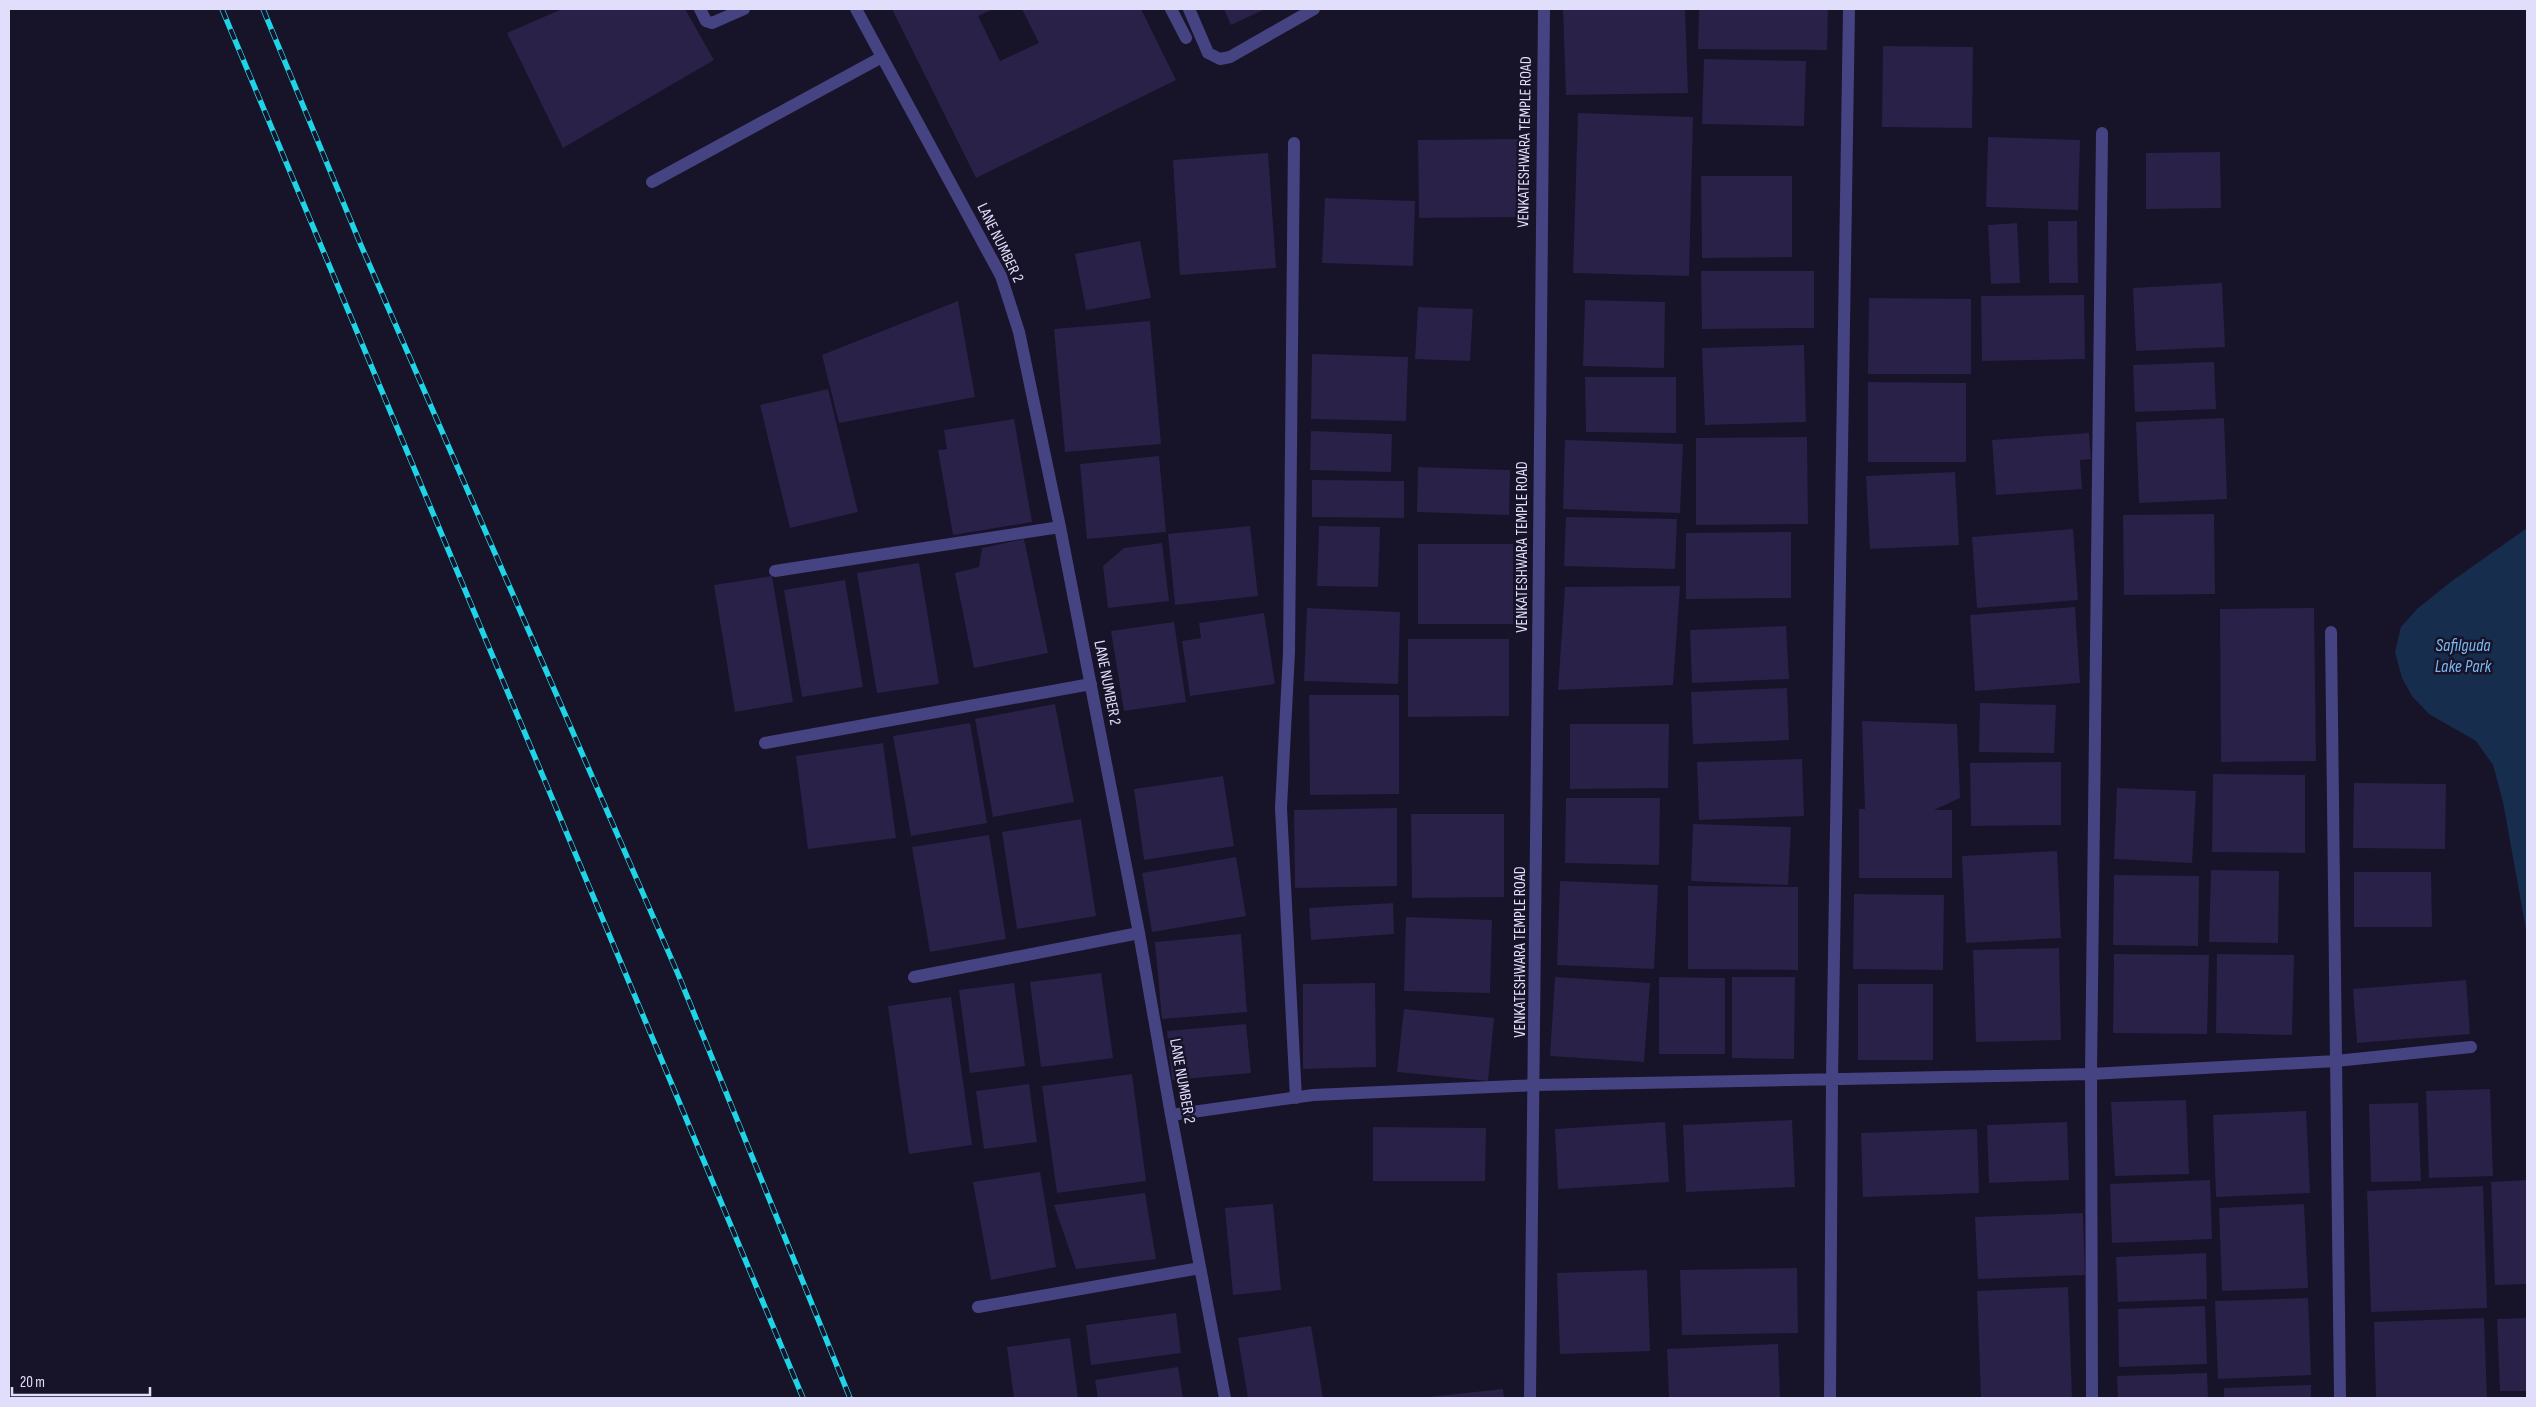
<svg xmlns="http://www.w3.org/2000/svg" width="2536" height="1407" viewBox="0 0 2536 1407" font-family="'Sofia Sans Condensed',sans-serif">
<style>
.water{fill:#172d4d}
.building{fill:#292147}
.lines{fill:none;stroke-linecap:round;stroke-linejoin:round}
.minor{stroke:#454382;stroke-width:12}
.rail-casing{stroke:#1fd4e7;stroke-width:5.5}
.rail{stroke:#171328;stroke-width:4;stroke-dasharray:11;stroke-linecap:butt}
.labels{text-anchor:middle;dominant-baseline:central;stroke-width:5;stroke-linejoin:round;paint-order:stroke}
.street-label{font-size:16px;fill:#e1defb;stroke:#171328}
.water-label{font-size:18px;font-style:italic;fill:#77b9f0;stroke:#171328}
</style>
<rect width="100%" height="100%" fill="#171328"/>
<path class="water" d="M2527,528v407l-24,-133 -10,-37 -17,-24 -47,-27 -17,-18 -10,-18 -7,-26 6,-25 16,-18 35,-28z"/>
<path class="building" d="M562,9h123l29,51 -151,88 -56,-115z
M892,9h101l-15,7 22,45 39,-18 -17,-34h119l35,71 -200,98z
M1224,9h41l-34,16z
M1563,9h122l3,84 -122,2z
M1699,9h129l-1,41 -129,-1z
M1883,46l90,1 -1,81 -90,-1z
M1704,59l102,2 -2,65 -102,-2z
M1578,113l115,4 -4,159 -116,-3z
M1988,137l92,3 -2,70 -92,-3z
M1518,139l1,78 -100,1 -1,-78z
M2220,152l1,56 -75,1v-56z
M1268,153l8,115 -96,7 -7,-115z
M1701,176h91v81l-90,1z
M1325,198l90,3 -2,65 -91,-3z
M2048,221h29l1,62h-29z
M2017,223l3,60 -29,1 -3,-59z
M1140,241l11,57 -65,12 -11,-56z
M1701,271h113v57l-112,1z
M2222,283l3,64 -89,4 -3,-63z
M2084,295l1,64 -103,2 -1,-65z
M1869,298l102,1v75h-103z
M1585,300l80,2 -1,66 -81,-2z
M958,301l17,96 -136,26 -17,-68z
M1418,307l55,2 -3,52 -55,-2z
M1150,321l11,123 -96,8 -11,-123z
M1804,345l2,77 -101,3 -3,-77z
M1312,354l96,3 -2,64 -95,-2z
M2214,362l2,47 -81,3 -2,-47z
M1585,377h91v56l-90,-1z
M1868,382l98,1v79h-98z
M828,389l30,123 -68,16 -30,-123z
M2224,418l3,81 -88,4 -3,-81z
M1014,419l18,103 -79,13 -15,-85 9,-1 -3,-19z
M1311,431l81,3 -1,38 -81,-2z
M2089,433l2,26 -11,1 2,29 -86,6 -4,-55z
M1807,437l1,87 -112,1v-87z
M1565,440l118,4 -3,69 -117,-4z
M1159,456l7,76 -79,7 -7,-75z
M1418,467l92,3 -1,45 -92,-3z
M1955,472l4,73 -89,4 -4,-73z
M1312,480l92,1v37l-92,-1z
M2214,514l1,80 -91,1 -1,-80z
M1566,517l111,2 -2,50 -111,-3z
M1250,526l8,70 -83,9 -7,-71z
M1319,526l61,1 -2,60 -61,-1z
M2073,529l5,71 -101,8 -5,-71z
M1791,532v66l-105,1v-66z
M1024,539l24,114 -74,15 -19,-95 24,-6 3,-19z
M1162,543l7,58 -61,7 -5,-42 21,-18z
M1418,544h95v80h-95z
M919,563l20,121 -62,9 -20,-120z
M772,576l21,126 -58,10 -21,-127z
M845,580l18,107 -61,10 -18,-107z
M1680,586l-7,99 -115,5 7,-103z
M2075,607l5,76 -105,8 -5,-76z
M1307,608l93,4 -2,72 -94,-3z
M2314,608l2,153 -95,1 -1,-153z
M1264,613l11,71 -85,12 -8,-55 19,-3 -2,-15z
M1174,622l12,80 -62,9 -13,-80z
M1786,626l3,53 -97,4 -2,-53z
M1408,639h101v77l-101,1z
M1787,688l2,52 -96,4 -2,-52z
M1309,695h90v99l-89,1z
M1980,703l76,2 -2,48 -75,-1z
M1055,704l19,98 -81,15 -18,-98z
M1862,721l95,3 3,74 -26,12h18v68h-93v-69h6z
M970,723l17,100 -76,13 -18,-100z
M1570,724h99l-1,64 -98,1z
M883,743l13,95 -88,11 -12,-93z
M1802,759l2,57 -105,4 -2,-58z
M2061,762v63l-90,1 -1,-63z
M2213,774l92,1v78l-93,-1z
M1223,776l11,70 -90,14 -10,-71z
M2354,783l92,1 -1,65 -92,-1z
M2117,788l79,3 -4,72 -78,-4z
M1566,798h94l-1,67 -94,-2z
M1397,808v78l-102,2 -1,-78z
M1411,814h93v83l-92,1z
M1081,819l15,97 -79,13 -15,-97z
M1693,824l98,3 -3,58 -97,-4z
M989,835l17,104 -76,13 -18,-105z
M2057,851l4,87 -95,5 -4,-87z
M1236,857l10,59 -94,16 -10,-59z
M2211,870l68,1 -1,72 -69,-1z
M2354,872h77l1,55h-78z
M2114,875l85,1 -1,70 -85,-1z
M1560,881l98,4 -4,84 -97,-4z
M1688,886l110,1v83l-110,-1z
M1854,894l90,1 -1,75 -90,-1z
M1393,903l1,31 -83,6 -2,-32z
M1406,917l86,3 -2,73 -86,-2z
M1241,934l6,78 -85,7 -7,-77z
M2059,948l2,92 -85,2 -3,-92z
M2114,954l95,1 -2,79 -94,-1z
M2217,954l77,1 -2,80 -76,-2z
M1101,973l12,85 -72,9 -11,-85z
M1555,977l95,6 -6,79 -94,-6z
M1659,977l66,1v76h-66z
M1732,977h63l-1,82 -62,-1z
M2466,980l4,54 -113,9 -4,-54z
M1014,983l11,83 -55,7 -11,-83z
M1375,983l1,84 -73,2v-85z
M1858,984h75v76h-75z
M951,997l21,148 -63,9 -21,-148z
M1404,1009l90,9 -6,63 -91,-9z
M1246,1024l5,49 -79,7 -5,-49z
M1132,1074l14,107 -89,12 -15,-107z
M1029,1084l8,58 -53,7 -8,-58z
M2490,1089l3,87 -64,2 -3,-87z
M2186,1100l3,74 -74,2 -4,-74z
M2418,1103l3,78 -50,1 -2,-78z
M2306,1111l4,82 -94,4 -3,-82z
M1792,1120l3,67 -109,5 -3,-67z
M1665,1122l4,60 -111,7 -3,-60z
M2067,1122l2,58 -80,3 -2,-58z
M1373,1127l113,1 -1,53h-112z
M1977,1129l2,64 -116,4 -2,-64z
M1040,1172l16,95 -65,13 -18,-98z
M2210,1180l2,59 -100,4 -2,-59z
M2527,1180v104l-32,1 -4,-103z
M2483,1186l4,122 -116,4 -4,-121z
M1145,1193l11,66 -80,10 -22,-64z
M1273,1204l8,86 -48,5 -8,-87z
M2304,1204l4,84 -86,3 -3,-83z
M2083,1213l2,62 -107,4 -3,-62z
M2206,1253l1,46 -89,3 -2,-45z
M1797,1268l1,65 -116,2 -2,-65z
M1647,1270l3,81 -90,3 -3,-81z
M2068,1287l4,111h-91l-4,-107z
M2308,1298l3,77 -93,4 -3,-78z
M2205,1306l2,58 -88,3 -1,-58z
M1176,1313l5,40 -90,12 -5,-40z
M2484,1318l3,80h-111l-2,-76z
M2527,1318v73h-27l-3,-72z
M1311,1326l12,72h-75l-10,-60z
M1070,1338l8,60h-64l-7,-51z
M1778,1344l2,54h-111l-2,-49z
M1178,1367l5,31h-85l-3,-18z
M2207,1373l1,25h-90l-1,-22z
M2311,1385v13h-87v-10z
M1503,1389l1,9h-76v-1z"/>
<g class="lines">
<path class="minor" d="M700,9l6,12 6,2 32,-14
M856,9l145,267 18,56 41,195 79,406 32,182 54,283
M1171,9l15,29
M1189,9l19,44 12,6 10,-2 84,-48
M1294,143l-5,509 -8,156 15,290
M652,182l230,-125
M775,571l285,-44
M2331,632l9,766
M765,743l326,-59
M914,977l225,-44
M1171,1115l142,-20 223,-10 555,-11 245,-13 135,-14
M978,1307l222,-39
M1530,1398c9,-463 7,-926 14,-1389
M1830,1398l2,-318 17,-1071
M2092,1398l-1,-324 11,-941"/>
<defs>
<path id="rail" d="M222,9l581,1389
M263,9l97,234 318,731 172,424"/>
</defs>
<use href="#rail" class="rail-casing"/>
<use href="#rail" class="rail"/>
</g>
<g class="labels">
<g class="street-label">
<text transform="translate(1525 142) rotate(-89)">VENKATESHWARA TEMPLE ROAD</text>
<text transform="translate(1000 243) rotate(64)">LANE NUMBER 2</text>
<text transform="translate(1522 547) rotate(-90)">VENKATESHWARA TEMPLE ROAD</text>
<text transform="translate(1107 683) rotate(79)">LANE NUMBER 2</text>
<text transform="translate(1520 952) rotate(-90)">VENKATESHWARA TEMPLE ROAD</text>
<text transform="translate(1182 1081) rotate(80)">LANE NUMBER 2</text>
</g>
<g class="water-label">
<text x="2463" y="645">Safilguda<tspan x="2463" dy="21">Lake Park</tspan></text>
</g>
</g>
<rect width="2536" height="1407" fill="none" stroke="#e1defb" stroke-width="20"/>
<path d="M12 1387v8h138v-8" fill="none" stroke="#e1defb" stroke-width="2.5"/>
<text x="20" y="1387" font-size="15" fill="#e1defb" stroke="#171328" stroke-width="4" paint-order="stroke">20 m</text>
</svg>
